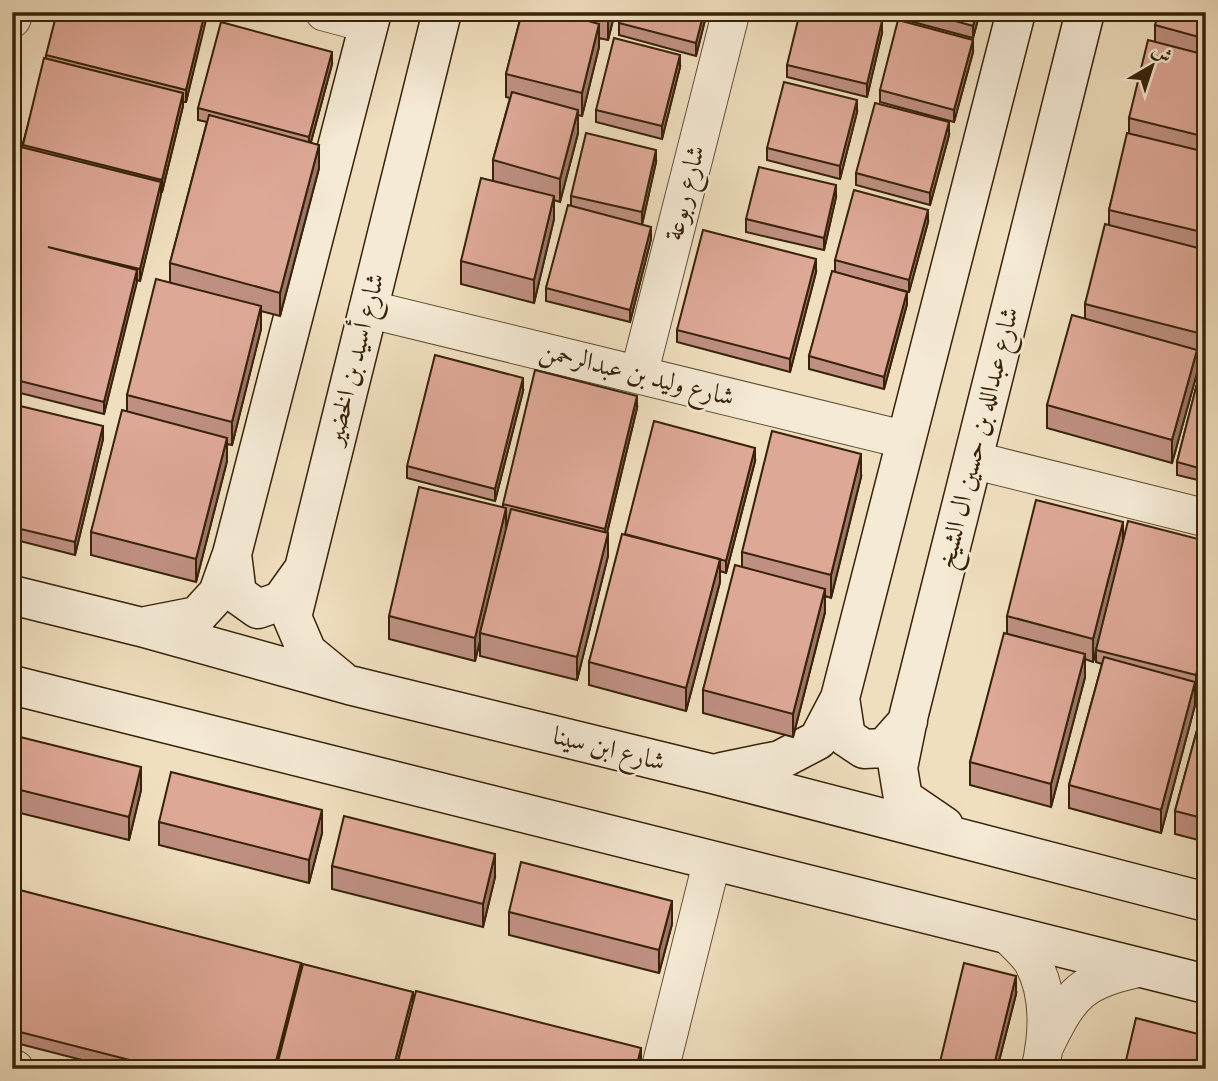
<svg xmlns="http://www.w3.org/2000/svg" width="1218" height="1081" viewBox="0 0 1218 1081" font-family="'IM FELL Double Pica',Amiri,serif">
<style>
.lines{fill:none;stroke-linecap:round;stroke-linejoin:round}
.street-casing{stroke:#655136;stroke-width:39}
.secondary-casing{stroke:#372209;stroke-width:41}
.street{stroke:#f5ead5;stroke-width:37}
.secondary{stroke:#f5ead5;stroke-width:38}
.wall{fill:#bf9082;stroke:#372209;stroke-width:2}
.shaded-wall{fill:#9b766a;stroke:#372209;stroke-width:2}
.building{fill:#dea897;stroke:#372209;stroke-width:2}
.labels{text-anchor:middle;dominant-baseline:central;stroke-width:5;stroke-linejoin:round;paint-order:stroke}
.street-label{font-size:26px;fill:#372209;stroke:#f5ead5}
</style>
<rect width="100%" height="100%" fill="#f0dfbf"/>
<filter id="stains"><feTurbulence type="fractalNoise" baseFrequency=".00286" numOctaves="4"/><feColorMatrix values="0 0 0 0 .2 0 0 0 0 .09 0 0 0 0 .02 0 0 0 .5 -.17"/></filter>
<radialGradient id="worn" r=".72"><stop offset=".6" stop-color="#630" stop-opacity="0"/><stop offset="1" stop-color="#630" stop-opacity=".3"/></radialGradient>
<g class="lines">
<defs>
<path id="street" d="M324,12l45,12
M12,19l2,-7
M368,309l538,131
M639,374l92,-362
M973,460l233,58
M1009,936c8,8 17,16 23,25 18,32 16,73 8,108
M1046,1044c26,-53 36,-63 94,-76
M12,1068l3,1
M660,1069l52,-208"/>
<path id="secondary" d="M232,554l5,40 21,15 23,-8 20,-28
M12,595l129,32 208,58 364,89 493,128
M146,626l51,-10 21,-23 14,-39 140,-542
M341,680l-34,-28 -15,-35 150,-605
M12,685l1194,299
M840,698l6,39 18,12 20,-1 24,-27
M721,772l59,-12 38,-20 22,-42 176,-686
M944,826l-41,-28 -5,-30 11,-54 176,-702"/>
</defs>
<use href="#street" class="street-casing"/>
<use href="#secondary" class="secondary-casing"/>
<use href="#street" class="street"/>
<use href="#secondary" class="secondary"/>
</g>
<path class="wall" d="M207,12l-21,90h-3v4l-21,86h-1l-21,89 -3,-1 -33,134 -92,-23v-208l34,-124v-4z
M522,12h93l-7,28 -9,-2v9l-17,69 -4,-1v18l-18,69 -6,-2v19l-20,84 -73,-19v-23l32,-80v-21l17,-62 -4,-1v-23z
M621,12h86l-11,44 -77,-21v-12z
M898,12h82l-7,26 -75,-20z
M1206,12v470l-29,-7v-13l27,-105 -7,-2v18l-25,90 -125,-35v-23l38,-86v-15l24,-79v-15l20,-77v-15l26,-76v-17z
M882,33l-15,64 -80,-20v-12z
M973,52l-19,70 -74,-20v-12z
M332,64l-21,78 8,26 -39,148 -19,-5v18l-29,116 -5,-1v17l-31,121 -105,-27v-23l36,-121v-16l43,-112v-20l37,-141 -9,-2v-12z
M680,67l-18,72 -66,-17v-12z
M857,112l-17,67 -73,-19v-12z
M949,135l-19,70 -74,-20v-12z
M656,162l-14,62 9,15 -21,83 -84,-21v-13l25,-82v-10z
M836,197l-12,53 -78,-18v-13z
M928,222l-19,70 -53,-14 51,26 -23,85 -75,-20v-13l26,-84v-12z
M816,272l-26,100 -113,-30v-12z
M523,391l-28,110 -88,-23v-12z
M12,404l91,35 -28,116 -63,-16z
M637,408l-30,125 1,23 -31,124 -97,-24v-15l-5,20 -86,-22v-23l114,-109v-3z
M755,461l-29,112 -6,-2v11l-34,129 -97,-26v-23l36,-127z
M861,477l-30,121 -6,-2v16l-32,125 -90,-24v-23l39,-123v-15z
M1206,541v150l-8,-2v-10l-3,8v18l-34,128 -92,-25v-23l33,-121 -6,-2v-10l-3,10 -8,-3v18l-34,130 -81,-22v-23l37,-129v-17l116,-73z
M1206,697v145l-31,-8v-23z
M12,735l129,55 -12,50 -117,-29z
M159,822l163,11 -13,50 -150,-38z
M332,866l163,11 -12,50 -151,-38z
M12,888l401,116 228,56 -2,9h-522l-105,-27z
M509,912l163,12 -13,49 -150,-38z
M1016,994l-19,75h-57v-7z"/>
<path class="shaded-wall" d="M205,12h2v4l-21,86v-12z
M609,12h6l-7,28v-23z
M704,12h3l-11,44v-13z
M977,12h3l-7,26v-12z
M882,21v12l-15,64v-13z
M599,24v23l-17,69v-23z
M973,40v12l-19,70v-12z
M332,52v12l-23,85v-12z
M680,55v12l-18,72v-13z
M183,93v13l-21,86v-12z
M857,100v12l-17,67v-13z
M578,110v23l-18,69v-23z
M949,122v13l-19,70v-12z
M319,145v23l-39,148v-23z
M656,150v12l-14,63v-13z
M161,182v13l-21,86v-12z
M836,185v12l-12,53v-12z
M554,196v23l-20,84v-23z
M928,210v12l-19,70v-12z
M651,227v12l-21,83v-12z
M816,259v13l-26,100v-13z
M137,270v12l-33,132v-12z
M907,292v12l-23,85v-12z
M261,306v23l-29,116v-23z
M1197,350v23l-25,90v-23z
M523,378v13l-28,110v-12z
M637,396v12l-32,133v-12z
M103,426v13l-28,116v-13z
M227,438v23l-31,121v-23z
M755,448v13l-29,112v-12z
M861,454v23l-30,121v-23z
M506,508v23l-26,102v8l-5,20v-23z
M1123,522v23l-30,117v-23z
M608,533v23l-31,124v-23z
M720,559v23l-34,129v-23z
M825,589v23l-32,125v-23z
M1206,635v12l-10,41v-13z
M1085,654v23l-34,130v-23z
M1195,682v23l-34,128v-23z
M141,767v23l-12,50v-23z
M322,810v23l-13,50v-23z
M495,854v23l-12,50v-23z
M672,901v23l-13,49v-23z
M301,963v12l-24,94h-3z
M1016,976v18l-19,75h-4z
M413,992v12l-17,65h-3z
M641,1048v12l-2,9h-3z"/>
<path class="building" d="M57,12h148l-19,78 -140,-35z
M522,12h34l43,12 -17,69 -76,-19z
M590,12h19l-1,5z
M621,12h83l-8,31 -77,-20z
M800,12h47l35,9 -15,63 -80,-19z
M923,12h54l-4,14z
M1159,12h47v27l-51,-14z
M898,20l75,20 -19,70 -74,-20z
M221,22l111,30 -23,85 -111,-29z
M614,38l66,17 -18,71 -66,-16z
M1148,40l58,15v82l-77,-19z
M44,58l139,35 -21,87 -139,-35z
M784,82l73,18 -17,66 -73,-18z
M512,92l66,18 -18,69 -67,-19z
M875,103l74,19 -19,71 -74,-20z
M209,115l110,30 -39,148 -110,-30z
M586,133l70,17 -14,62 -71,-16z
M1127,133l79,19v81l-97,-23z
M21,147l140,35 -21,87 -92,-22 89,23 -33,132 -92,-23v-196z
M759,167l77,18 -12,53 -78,-19z
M481,178l73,18 -20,84 -73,-19z
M854,190l74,20 -19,70 -74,-20z
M568,205l83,22 -21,83 -84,-22z
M1105,224l101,26v85l-121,-31z
M703,230l113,29 -26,100 -113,-29z
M832,271l75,21 -23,85 -75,-21z
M156,279l105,27 -29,116 -105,-27z
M1072,315l125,35 -25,90 -125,-35z
M1205,352h1v118l-29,-8z
M435,355l88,23 -28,111 -88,-23z
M535,370l102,26 -32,133 -102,-25z
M12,404l91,22 -28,116 -63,-15z
M122,410l105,28 -31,121 -105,-27z
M654,421l101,27 -29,113 -101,-27z
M772,431l89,23 -30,121 -89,-23z
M419,487l87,21 -31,130 -86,-22z
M1036,500l87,22 -30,117 -86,-23z
M511,509l97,24 -31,124 -97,-24z
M1128,521l78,20v94l-10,40 -100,-25z
M622,534l98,25 -34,129 -97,-26z
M735,565l90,24 -32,125 -90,-24z
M1004,633l81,21 -34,130 -81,-22z
M1206,644v34l-8,-2z
M1104,657l91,25 -34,128 -92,-25z
M1206,697v122l-31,-8z
M12,735l129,32 -12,50 -117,-29z
M171,772l151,38 -13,50 -150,-38z
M344,816l151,38 -12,50 -151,-38z
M521,862l151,39 -13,49 -150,-38z
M12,888l289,75 -27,106h-109l-153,-39z
M964,963l52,13 -23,93h-25l-28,-7z
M303,964l110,28 -20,77h-117z
M416,991l225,57 -5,21h-240z
M1136,1018l70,18v33h-82z"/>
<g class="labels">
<g class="street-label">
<text transform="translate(685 193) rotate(-76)">شارع ربوعة</text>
<text transform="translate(355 359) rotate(-76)">شارع أسيد بن الخضير</text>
<text transform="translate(637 374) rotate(14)">شارع وليد بن عبدالرحمن</text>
<text transform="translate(978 438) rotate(-76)">شارع عبدالله بن حسين ال الشيخ</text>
<text transform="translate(609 749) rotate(14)">شارع ابن سينا</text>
</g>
</g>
<rect width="1218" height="1081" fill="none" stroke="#f0dfbf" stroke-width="42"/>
<rect x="14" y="14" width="1190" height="1053" fill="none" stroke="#372209" stroke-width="3.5"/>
<rect x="21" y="21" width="1176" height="1039" fill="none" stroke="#372209" stroke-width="2"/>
<g transform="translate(1152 66) rotate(39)" stroke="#f5ead5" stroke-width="5" paint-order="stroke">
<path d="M0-5L12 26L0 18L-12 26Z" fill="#372209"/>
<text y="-10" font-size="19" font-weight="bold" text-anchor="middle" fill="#372209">ش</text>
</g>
<rect width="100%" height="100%" filter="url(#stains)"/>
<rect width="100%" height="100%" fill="url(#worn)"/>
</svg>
